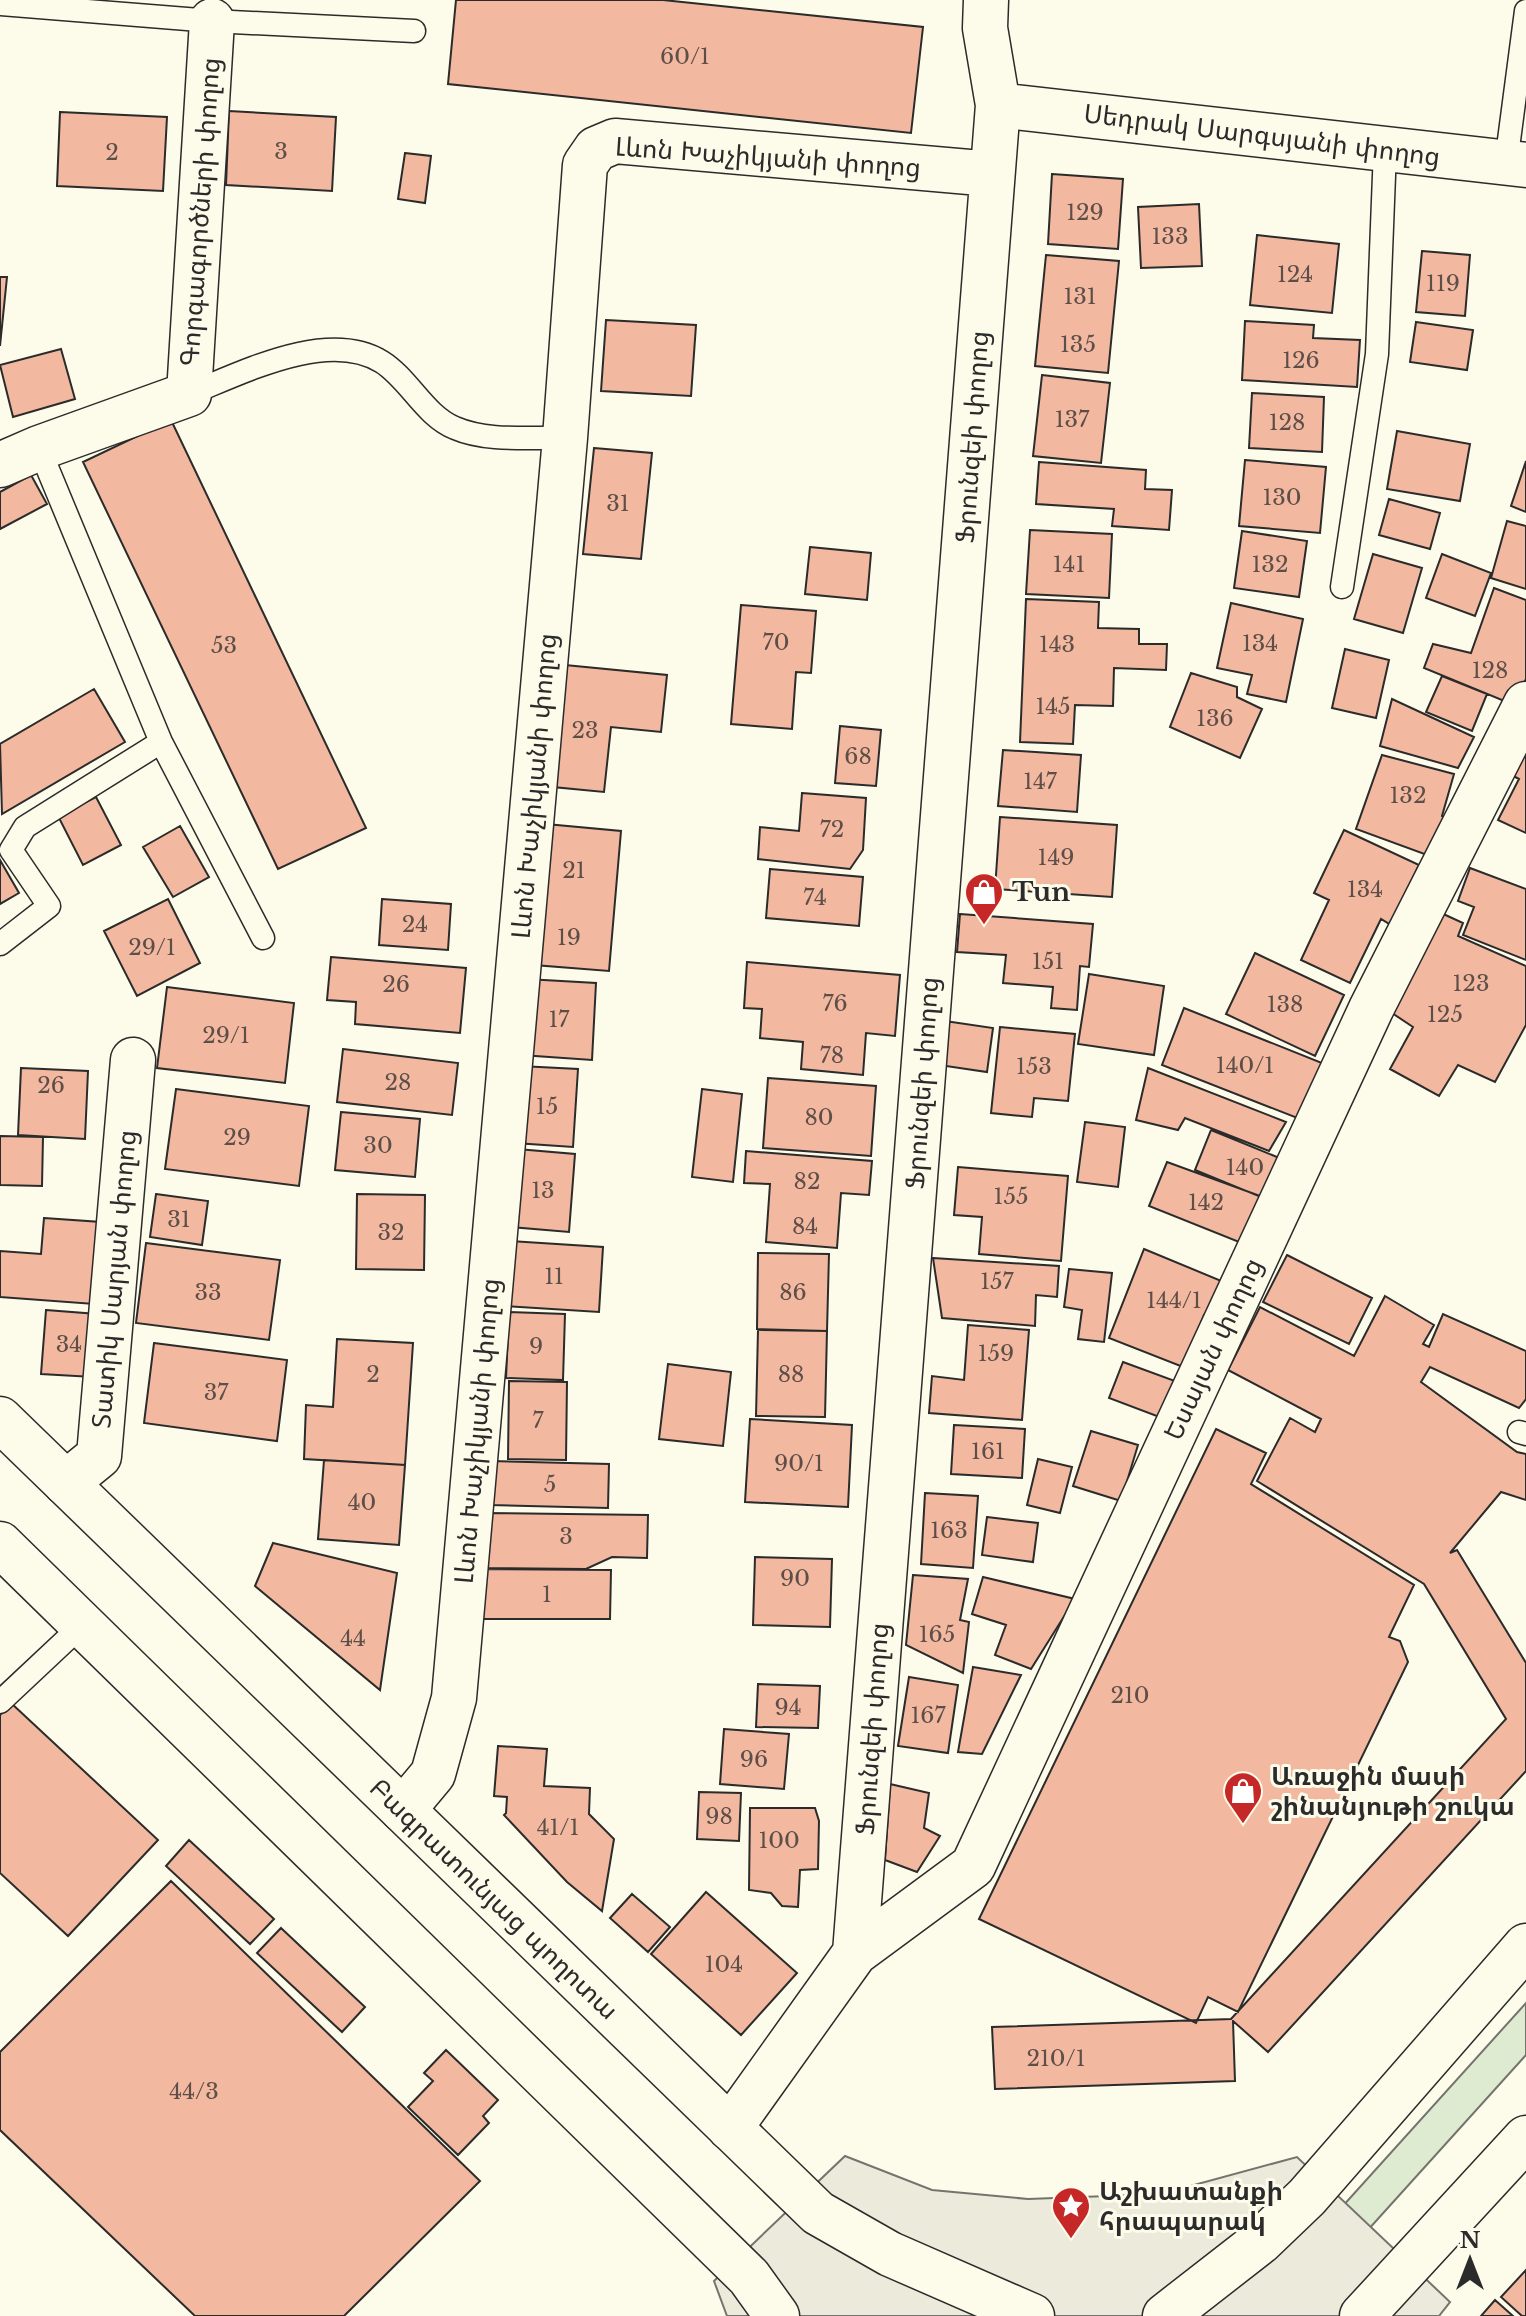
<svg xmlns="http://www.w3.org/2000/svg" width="1526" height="2316" viewBox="0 0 1526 2316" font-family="'Libre Baskerville','Noto Sans Armenian',serif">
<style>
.green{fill:#deebd1;stroke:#74746e;stroke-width:2}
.parking{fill:#eceadb;stroke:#74746e;stroke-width:2}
.building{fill:#f2b8a0;stroke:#2b2b2b;stroke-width:2}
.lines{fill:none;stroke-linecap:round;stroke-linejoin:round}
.lane-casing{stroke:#2b2b2b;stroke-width:25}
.street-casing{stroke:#2b2b2b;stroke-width:47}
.primary-casing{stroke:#2b2b2b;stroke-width:47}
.lane{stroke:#fdfbea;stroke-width:22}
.street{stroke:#fdfbea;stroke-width:44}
.primary{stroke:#fdfbea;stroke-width:44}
.labels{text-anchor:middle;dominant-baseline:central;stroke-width:6;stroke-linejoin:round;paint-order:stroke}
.number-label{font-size:22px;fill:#5d4e48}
.street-label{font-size:26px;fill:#2b2b2b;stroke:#fdfbea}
.poi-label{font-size:26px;font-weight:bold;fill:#2b2b2b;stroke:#fdfbea;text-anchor:start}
</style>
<rect width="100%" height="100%" fill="#fdfbea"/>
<path class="green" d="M1526,2003v52l-206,228 -25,-24z"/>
<path class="parking" d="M845,2156l87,34 96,9 133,-5 136,-37 153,145 -11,14h-712l-13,-35z"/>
<path class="building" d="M456,0h207l260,27 -12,106 -463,-49z
M229,111l107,6 -4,74 -106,-6z
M60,112l107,5 -4,74 -106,-5z
M405,153l26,3 -6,47 -27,-4z
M1052,174l71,5 -5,70 -70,-5z
M1199,204l3,62 -61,2 -3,-61z
M1257,235l82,9 -7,69 -82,-8z
M1422,251l48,4 -5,61 -49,-4z
M1046,255l73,6 -11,112 -73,-7z
M0,277h7l-7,69z
M606,320l90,5 -5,71 -90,-5z
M1245,321l69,4 -1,13 47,2 -3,47 -115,-7z
M1416,322l57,8 -6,40 -57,-8z
M61,349l14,50 -62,18 -13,-52z
M1042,375l68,8 -9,80 -68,-7z
M1252,393l72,4 -2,55 -73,-4z
M171,420l195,408 -88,41 -195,-407z
M1397,431l73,13 -10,57 -73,-12z
M594,448l58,5 -11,106 -58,-5z
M1245,460l81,7 -6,66 -81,-7z
M1526,461v51l-15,-6z
M1039,462l107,8 -1,19 27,1 -3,40 -57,-4 2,-17 -78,-5z
M31,475l16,29 -47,25v-37z
M1389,499l51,14 -10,36 -51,-14z
M1507,521l19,5v63l-35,-11z
M1030,530l82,4 -3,64 -83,-4z
M1242,531l65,10 -8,56 -65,-9z
M810,547l61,6 -4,47 -62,-6z
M1373,554l49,14 -19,65 -49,-14z
M1442,554l49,19 -16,43 -49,-18z
M1494,588l32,12v79l-12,26 -90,-37 9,-24 38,9z
M1026,599l73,3 -1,26 41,1v15h28l-1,26 -52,-2 -1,38 -38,-1 -2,39 -53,-2z
M1231,603l72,16 -17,83 -39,-8 5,-19 -35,-7z
M741,605l75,6 -5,62 -15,-1 -4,57 -61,-5z
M1345,649l44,11 -13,58 -44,-10z
M565,665l102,10 -6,57 -50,-5 -7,65 -51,-5z
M1191,673l46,14v10l25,12 -22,49 -70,-31z
M1442,676l45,18 -15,37 -46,-19z
M94,689l31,53 -123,72 -2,-70z
M1392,699l82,38 -16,31 -78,-22z
M840,726l41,4 -5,56 -41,-3z
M1526,730v103l-28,-13 21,-41 -13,-7z
M1003,750l78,5 -4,57 -79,-6z
M1382,755l72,19 -12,42 8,4 -12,39 -82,-30z
M802,793l64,5 -3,52 -13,19 -92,-10 2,-32 39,4z
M96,797l25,48 -38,20 -25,-49z
M1000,817l117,8 -5,72 -117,-8z
M546,824l75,7 -12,140 -75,-6z
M180,826l29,51 -36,20 -30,-50z
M1344,830l75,35 -28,60 -10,-6 -31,64 -49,-23 28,-60 -15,-7z
M0,860l19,33 -19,11z
M1470,868l56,21v71l-63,-25 11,-28 -16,-6z
M770,869l93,8 -4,49 -93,-8z
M168,899l32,64 -63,33 -33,-65z
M382,899l69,5 -3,46 -69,-5z
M1439,912l24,11 -5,13 68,30v59l-31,57 -37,-17 -19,31 -49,-27 23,-42 -21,-14z
M960,914l133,10 -4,43 -9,-1 -3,44 -26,-2 2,-21 -50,-4 3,-28 -49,-3z
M1255,953l89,42 -29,61 -89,-42z
M331,957l135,11 -6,65 -105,-9 1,-22 -29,-2z
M747,962l153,13 -5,61 -29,-3 -3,42 -62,-6 2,-27 -43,-4 2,-29 -18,-1z
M1089,974l75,12 -10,69 -76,-11z
M526,979l70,4 -4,77 -71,-5z
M167,987l127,16 -9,80 -128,-15z
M1184,1008l143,57 -22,56 -143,-56z
M945,1021l48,7 -6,44 -48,-7z
M1000,1027l75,7 -7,67 -34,-3 -2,19 -41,-4z
M343,1049l115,14 -6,52 -115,-13z
M520,1066l58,3 -5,78 -58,-4z
M21,1068l67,3 -3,68 -67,-4z
M1148,1068l138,54 -17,29 -84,-33 -7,12 -42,-10z
M768,1078l108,8 -5,70 -108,-8z
M176,1089l133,17 -10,80 -134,-17z
M702,1089l40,5 -9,88 -41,-5z
M341,1112l79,7 -5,58 -80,-7z
M1085,1122l40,5 -7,60 -41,-5z
M1211,1130l83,34 -16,40 -83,-34z
M0,1136l43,1 -1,49 -42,-1z
M517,1149l58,5 -6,78 -58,-5z
M746,1151l126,10 -3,34 -28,-2 -4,55 -71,-6 4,-58 -26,-1z
M1167,1162l96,35 -19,47 -95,-38z
M958,1167l110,9 -7,85 -82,-7 3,-37 -28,-2z
M156,1194l52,7 -6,44 -52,-8z
M357,1194l68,1 -1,75 -68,-1z
M44,1218l57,4 -7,82 -94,-7v-46l41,3z
M510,1241l93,6 -4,65 -93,-6z
M146,1243l134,17 -11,80 -133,-17z
M1144,1249l87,36 -14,35 -13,-5 -21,52 -74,-29z
M758,1253l71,1 -2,77 -70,-2z
M1287,1255l85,43 -23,46 -86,-42z
M933,1258l126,8 -2,31 -21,-2 -1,31 -93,-8z
M1069,1269l43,4 -8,69 -26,-3 4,-29 -18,-3z
M1385,1296l49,29 -11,19 6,3 14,-33 83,37v48l-7,9 -89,-41 -9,15 96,70 9,2v46l-25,-8 -51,61 7,-3 69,113v108l-258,281 -35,-31 2,60 -240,8 -3,-62 239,-8 275,-300 -82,-135 -167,-103 33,-63 25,14 6,-13 -93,-49 32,-63 94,49z
M46,1310l51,4 -4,63 -52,-3z
M509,1312l56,2 -2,66 -57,-2z
M968,1325l61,5 -7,90 -93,-7 3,-37 32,4z
M758,1330l69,1 -2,86 -69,-1z
M337,1339l76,4 -8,122 -101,-6 2,-54 27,2z
M154,1343l133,17 -10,81 -133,-18z
M1123,1362l52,19 -13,37 -53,-20z
M668,1364l63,8 -8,74 -64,-7z
M509,1381l58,1 -1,78 -58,-1z
M750,1419l102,6 -4,82 -103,-5z
M954,1425l71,4 -3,49 -71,-4z
M1216,1429l50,24 -15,31 163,101 -25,52 11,4 8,21 -170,350 -30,-15 -12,26 -217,-104z
M1091,1431l47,14 -17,56 -48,-15z
M1038,1459l34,8 -12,46 -33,-8z
M324,1460l81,5 -6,80 -81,-6z
M491,1461l118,3 -1,44 -118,-3z
M925,1493l53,3 -5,72 -52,-4z
M484,1513l164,2 -1,43 -35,-1 -26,12 -103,-1z
M987,1517l51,6 -5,39 -51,-7z
M273,1543l124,30 -17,117 -125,-104z
M755,1557l77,2 -2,68 -77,-2z
M484,1569l127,1 -1,49h-127z
M913,1575l55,4 -8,41 9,2 -6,51 -57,-28z
M983,1577l92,22 -44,70 -36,-14 11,-30 -34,-11z
M973,1667l48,8 -39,79 -24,-2z
M909,1677l49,8 -10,68 -50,-7z
M758,1684l62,2 -2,42 -62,-1z
M11,1703l147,137 -90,96 -68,-63v-158z
M724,1729l65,5 -5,55 -64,-5z
M498,1746l49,3 -3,37 46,2 -1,26 25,25 -12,72 -35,-29 -63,-67 2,-2 1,-16 -13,-1z
M890,1784l39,9 -5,35 16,8 -23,36 -32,-12z
M699,1792l42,1 -2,48 -42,-2z
M750,1808h65l4,13 -1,48 -18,1 -2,37 -16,-1 -11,-13 -22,-3z
M189,1840l85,79 -24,25 -84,-78z
M171,1881l309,300 -136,135h-149l-195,-186v-78z
M706,1892l91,81 -56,62 -90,-81z
M632,1894l38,33 -22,25 -38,-34z
M281,1928l84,79 -23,25 -85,-79z
M446,2050l52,50 -15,16 6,7 -31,32 -50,-48 25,-26 -9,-8z
M1526,2270v46h-4l-21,-19z
M1495,2300l18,16h-32z"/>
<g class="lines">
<defs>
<path id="lane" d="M0,4l212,17 202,10
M1506,163l20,-152
M189,394c53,-21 139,-66 193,-32 27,17 43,54 73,66 32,14 75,9 110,10
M39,448l122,294 102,196
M1342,587l35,-233 8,-204
M0,944l49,-38 -38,-56 14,-23 136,-85
M1519,1432l7,2
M0,1702l82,-77"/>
<path id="street" d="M998,105l528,60
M0,465l39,-17 150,-54 23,-373
M66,1483l33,-27 34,-396
M403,1810l30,-36 21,-76 111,-1260 20,-273 11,-16 19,-8 377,33
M855,1953l118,-87 398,-857 155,-305
M730,2128l125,-175 143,-1848 -13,-77 1,-28"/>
<path id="primary" d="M0,1419l818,794 72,41 142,62
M0,1544l749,733 28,39
M1165,2316l95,-74 47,-45 219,-251
M1362,2316l164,-178"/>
</defs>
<use href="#lane" class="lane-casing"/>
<use href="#street" class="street-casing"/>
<use href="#primary" class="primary-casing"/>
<use href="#lane" class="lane"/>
<use href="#street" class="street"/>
<use href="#primary" class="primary"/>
</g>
<defs>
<symbol id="shop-pin" viewBox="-11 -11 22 30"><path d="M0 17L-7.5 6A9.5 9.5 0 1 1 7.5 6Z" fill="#c62828" stroke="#fdfbea"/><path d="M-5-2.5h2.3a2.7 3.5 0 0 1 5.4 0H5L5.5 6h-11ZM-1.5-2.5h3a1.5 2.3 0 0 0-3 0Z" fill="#fff"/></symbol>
<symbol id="sight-pin" viewBox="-11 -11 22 30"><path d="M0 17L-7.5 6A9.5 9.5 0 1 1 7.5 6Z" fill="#c62828" stroke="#fdfbea"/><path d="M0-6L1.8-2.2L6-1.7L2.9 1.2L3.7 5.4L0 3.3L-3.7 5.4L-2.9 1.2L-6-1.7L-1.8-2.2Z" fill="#fff"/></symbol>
</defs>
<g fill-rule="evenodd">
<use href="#shop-pin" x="962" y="870" width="44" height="60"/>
<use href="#shop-pin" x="1221" y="1769" width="44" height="60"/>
<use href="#sight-pin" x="1049" y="2184" width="44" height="60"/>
</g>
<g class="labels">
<g class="number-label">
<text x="685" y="56">60/1</text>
<text x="281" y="151">3</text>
<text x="112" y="152">2</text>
<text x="1085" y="212">129</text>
<text x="1170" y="236">133</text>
<text x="1295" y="274">124</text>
<text x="1443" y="283">119</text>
<text x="1080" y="296">131</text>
<text x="1078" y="344">135</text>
<text x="1301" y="360">126</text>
<text x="1072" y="419">137</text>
<text x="1287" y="422">128</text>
<text x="1282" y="497">130</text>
<text x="618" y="503">31</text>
<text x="1069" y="564">141</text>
<text x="1270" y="564">132</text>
<text x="776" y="642">70</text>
<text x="1260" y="643">134</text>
<text x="1057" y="644">143</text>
<text x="224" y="645">53</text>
<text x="1490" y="670">128</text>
<text x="1053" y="706">145</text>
<text x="1215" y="718">136</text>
<text x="585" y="730">23</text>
<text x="858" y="756">68</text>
<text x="1040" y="781">147</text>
<text x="1408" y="795">132</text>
<text x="832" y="829">72</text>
<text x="1056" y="857">149</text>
<text x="574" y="870">21</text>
<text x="1365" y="889">134</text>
<text x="815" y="897">74</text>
<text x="415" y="924">24</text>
<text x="569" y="937">19</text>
<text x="152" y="947">29/1</text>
<text x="1048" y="961">151</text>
<text x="1471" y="983">123</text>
<text x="396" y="984">26</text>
<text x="835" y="1003">76</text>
<text x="1285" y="1004">138</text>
<text x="1445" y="1014">125</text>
<text x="559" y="1019">17</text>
<text x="226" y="1035">29/1</text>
<text x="832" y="1055">78</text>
<text x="1245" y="1065">140/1</text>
<text x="1034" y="1066">153</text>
<text x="398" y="1082">28</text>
<text x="51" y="1085">26</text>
<text x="547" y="1106">15</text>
<text x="819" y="1117">80</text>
<text x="237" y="1137">29</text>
<text x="378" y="1145">30</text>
<text x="1245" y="1167">140</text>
<text x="807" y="1181">82</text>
<text x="543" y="1190">13</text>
<text x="1011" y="1196">155</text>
<text x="1206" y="1202">142</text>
<text x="179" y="1219">31</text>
<text x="805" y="1226">84</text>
<text x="391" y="1232">32</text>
<text x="554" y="1276">11</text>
<text x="997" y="1281">157</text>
<text x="208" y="1292">33</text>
<text x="793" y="1292">86</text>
<text x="1174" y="1300">144/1</text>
<text x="69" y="1344">34</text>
<text x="536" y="1346">9</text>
<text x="996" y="1353">159</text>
<text x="373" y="1374">2</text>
<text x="791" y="1374">88</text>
<text x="216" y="1392">37</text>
<text x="538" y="1420">7</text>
<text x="988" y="1451">161</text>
<text x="799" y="1463">90/1</text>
<text x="550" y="1484">5</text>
<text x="362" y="1502">40</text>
<text x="949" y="1530">163</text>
<text x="566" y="1536">3</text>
<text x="795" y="1578">90</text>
<text x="547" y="1594">1</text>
<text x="937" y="1634">165</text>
<text x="353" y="1638">44</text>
<text x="1130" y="1695">210</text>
<text x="788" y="1707">94</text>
<text x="928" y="1715">167</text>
<text x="754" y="1759">96</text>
<text x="719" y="1816">98</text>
<text x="558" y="1827">41/1</text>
<text x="779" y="1840">100</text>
<text x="724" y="1964">104</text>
<text x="1056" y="2058">210/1</text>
<text x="194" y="2091">44/3</text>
</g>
<g class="street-label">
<text transform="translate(1262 135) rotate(7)">Սեդրակ Սարգսյանի փողոց</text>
<text transform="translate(768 157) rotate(4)">Լևոն Խաչիկյանի փողոց</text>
<text transform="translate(200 212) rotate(-86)">Գորգագործների փողոց</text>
<text transform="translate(972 437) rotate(-86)">Ֆրունզեի փողոց</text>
<text transform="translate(534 786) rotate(-85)">Լևոն Խաչիկյանի փողոց</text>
<text transform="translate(922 1083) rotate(-86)">Ֆրունզեի փողոց</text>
<text transform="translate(114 1279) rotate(-85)">Տատիկ Սարյան փողոց</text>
<text transform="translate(1213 1349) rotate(-65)">Եսայան փողոց</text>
<text transform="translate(477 1431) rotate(-85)">Լևոն Խաչիկյանի փողոց</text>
<text transform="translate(872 1729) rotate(-86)">Ֆրունզեի փողոց</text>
<text transform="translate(494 1899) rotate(44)">Բագրատունյաց պողոտա</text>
</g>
<g class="poi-label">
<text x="1012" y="892">Tun</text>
<text x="1271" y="1776">Առաջին մասի<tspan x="1271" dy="30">շինանյութի շուկա</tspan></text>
<text x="1099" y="2191">Աշխատանքի<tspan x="1099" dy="30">հրապարակ</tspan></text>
</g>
</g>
<g transform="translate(1470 2260)" stroke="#fdfbea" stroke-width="6" paint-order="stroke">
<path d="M0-6L14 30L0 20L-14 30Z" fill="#2b2b2b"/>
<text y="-12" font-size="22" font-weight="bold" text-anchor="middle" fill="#2b2b2b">N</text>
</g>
</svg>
